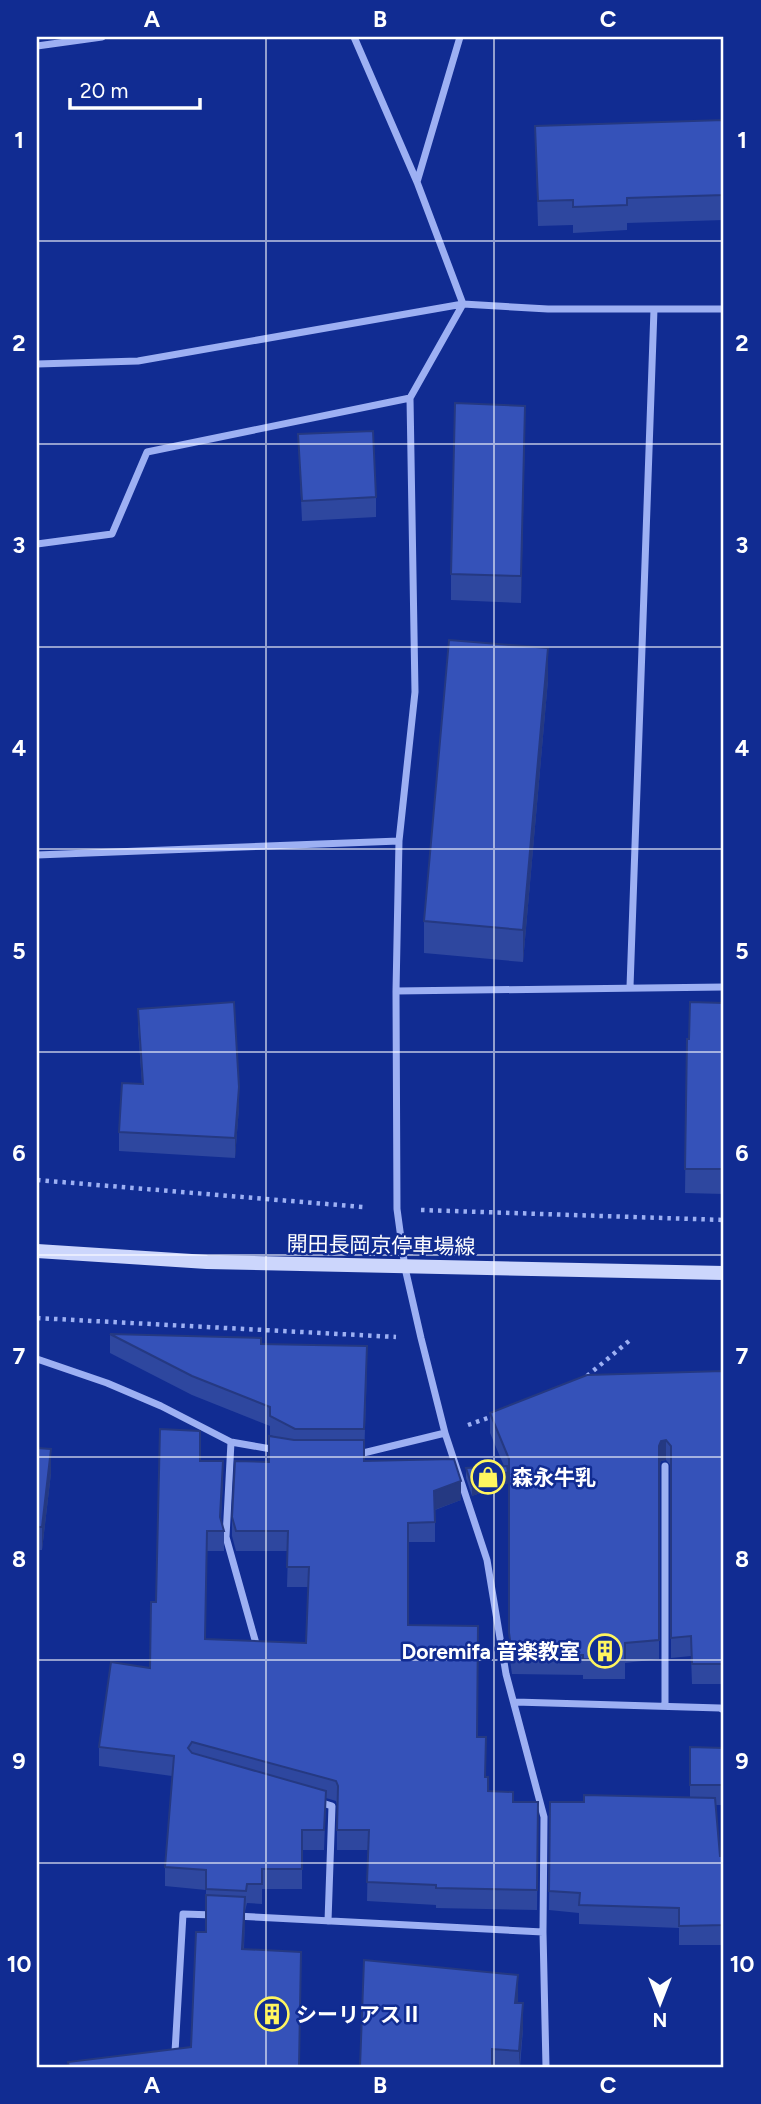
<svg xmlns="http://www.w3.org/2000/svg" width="761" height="2104" viewBox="0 0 761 2104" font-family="Figtree,'Noto Sans JP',sans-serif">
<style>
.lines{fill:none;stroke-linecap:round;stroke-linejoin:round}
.path{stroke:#9db0f3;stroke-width:4.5;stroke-dasharray:3.5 5;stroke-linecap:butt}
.street{stroke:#9db0f3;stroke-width:7}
.secondary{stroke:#ccd6fc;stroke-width:14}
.wall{fill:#2e479f}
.shaded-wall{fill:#253982}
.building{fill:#3552b9;stroke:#253982;stroke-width:2}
.grid{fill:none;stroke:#fff;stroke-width:2;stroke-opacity:0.55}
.labels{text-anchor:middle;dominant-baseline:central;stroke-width:5;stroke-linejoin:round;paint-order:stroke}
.street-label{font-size:21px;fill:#fff;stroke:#112c92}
.poi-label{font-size:21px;font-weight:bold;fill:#fff;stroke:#112c92;text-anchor:start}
.neatline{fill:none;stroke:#fff;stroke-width:2.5}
.grid-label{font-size:23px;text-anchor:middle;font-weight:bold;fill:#fff}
</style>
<rect width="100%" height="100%" fill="#112c92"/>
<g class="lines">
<path class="path" d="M37,1180l326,27
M421,1210l303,10
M37,1318l359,19
M587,1376l42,-35
M468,1425l28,-10"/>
<path class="street" d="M354,37l63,145 46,122 -53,94 5,294 -16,149 -3,150 1,218 8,59 16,70 24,95 42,127 19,114 38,143 -1,115 3,135
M37,46l65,-9
M417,182l43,-145
M37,364l101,-3 325,-57 85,5h176
M37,544l75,-10 35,-82 263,-54
M37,855l362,-14
M630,987l24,-678
M396,991l328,-4
M37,1359l70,24 54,23 70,36 46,8
M231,1442l-5,95 31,110
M355,1455l90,-22
M665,1466v239
M515,1702l205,6 4,2
M316,1801l16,5 -4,115
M236,1916l307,16
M177,2067l-2,-15 8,-138 31,1"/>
<path class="secondary" d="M37,1251l170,11 517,11"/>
</g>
<path class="wall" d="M724,120v100l-97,3v7l-54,3v-8l-35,1 -3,-100z
M525,432l-4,171 -70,-3v-26z
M298,434l78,63v20l-74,4z
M548,680l-25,282 -99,-9v-32z
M724,1003v191l-39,-1 2,-154h2z
M138,1009l101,98 -4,51 -116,-7v-19l23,-48 -4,-55z
M110,1334l151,10 106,21 -3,96 97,39 -26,10v32h-27v83l69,112 11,54 25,11h25l-1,108 -101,-2v-3l-69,-4 1,-51h-31v-45l-1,-4 -10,-3 -2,52h-22v39h-40v15l-15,-1 -2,8 -1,38 56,118h-232v-5l123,-15 15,-115v-42l-41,-4v-19l7,-91 -73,-10v-19l51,-79 6,-66 44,-141 23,20 -2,40 3,10v20h-17l-2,88 101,4 2,-56h-21l1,-36h-52l-4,-15v-19l37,-55 4,-26 -3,-1v-9l-78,-31 -82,-42z
M490,1413l234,6v265h-32l-1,-28 -20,2v-192l-5,-6 -5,1 -2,5v193l-34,4v16h-42v-4l-71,-1 -3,-21v-175l-1,5 -36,13 -6,-18v-10l38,-2 -14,-33z
M37,1448l14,25 -9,77h-5z
M690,1747l34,1v57h-8l4,51h4v89h-45v-17l-100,-4v-11l-30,-3 1,-108h34l106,-4z
M518,2003l5,26 -3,38h-160z"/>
<path class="shaded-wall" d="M525,406v26l-4,171v-27z
M548,648v32l-25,282v-32z
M239,1087v20l-4,51v-20z
M666,1440v20l-5,1 -2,5v-20l2,-5z
M51,1449v24l-9,77v-23z
M223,1461v20l-3,50v-14z
M508,1472v11l-36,13v-10z
M461,1481v19l-27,10v-19z
M245,1897v26l-3,52v-26z
M518,1975v26l-3,27v-25z
M523,2003v26l-4,38v-16z"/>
<path class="building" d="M724,120v75l-97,3v7l-54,2v-7l-35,1 -3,-75z
M455,403l70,3 -4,170 -70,-2z
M373,431l3,66 -74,4 -4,-67z
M449,640l99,8 -25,282 -99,-9z
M234,1002l5,85 -4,51 -116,-6 3,-49 21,1 -5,-75z
M690,1002l34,1v166h-39l2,-130h2z
M110,1334l151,4v6l106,2 -3,83h-69l-25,-13v-9l-78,-31z
M723,1371l1,48v245h-32l-1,-28 -20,2v-192l-5,-6 -5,1 -2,5v194l-34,3v17l-42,-1v-4l-71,-1 -3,-21v-174l-19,-46 97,-38z
M160,1429l40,2v30h23l-3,56 4,14h-17l-2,108 101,4 3,-76h-22l1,-36h-52l-4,-14 3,-56 34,1v-26l25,4h70v21l90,-2 7,22 -27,10 1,31 -27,1v102l70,1 -1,111h9l-1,40h3v14l25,1v10h25l-1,88 -101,-2v-3l-69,-3 2,-52h-32l1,-44 -2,-5 -144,-39 -4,6 4,5 134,38 -2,39h-22v39h-40v15h-15l-1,7 -40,-2v-19l-41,-3 9,-111 -75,-9 12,-85 39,6 1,-66h5z
M37,1448l14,1 -9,78h-5v7z
M507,1466l1,6 -36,14 -6,-18z
M690,1747l34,1v37h-34z
M584,1795l131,3 5,58h4v69l-45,1v-18l-100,-3 1,-12 -31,-2 1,-89h34z
M206,1895l39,2 -3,52 59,3 -2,115h-230l-1,-5 123,-15 5,-115h10z
M364,1960l154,15 -3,28h8l-4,48 -27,-2v18h-132z"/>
<path class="grid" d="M266,37v2030M494,37v2030M37,241h687M37,444h687M37,647h687M37,849h687M37,1052h687M37,1255h687M37,1457h687M37,1660h687M37,1863h687"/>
<defs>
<symbol id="shop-ring" viewBox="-11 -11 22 22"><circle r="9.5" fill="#112c92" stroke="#fff55f" stroke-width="1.5"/><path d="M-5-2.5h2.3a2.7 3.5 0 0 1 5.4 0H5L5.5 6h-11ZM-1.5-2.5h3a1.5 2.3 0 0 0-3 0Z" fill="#fff55f"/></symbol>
<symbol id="building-ring" viewBox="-11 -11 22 22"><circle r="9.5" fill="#112c92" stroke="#fff55f" stroke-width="1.5"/><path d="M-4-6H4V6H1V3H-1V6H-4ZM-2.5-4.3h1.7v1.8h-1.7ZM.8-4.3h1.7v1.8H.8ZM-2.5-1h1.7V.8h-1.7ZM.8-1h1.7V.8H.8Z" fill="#fff55f"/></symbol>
</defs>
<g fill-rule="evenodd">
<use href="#shop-ring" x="469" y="1458" width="38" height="38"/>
<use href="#building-ring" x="586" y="1632" width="38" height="38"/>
<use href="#building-ring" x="253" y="1995" width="38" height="38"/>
</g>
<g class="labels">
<g class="street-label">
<text transform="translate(381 1245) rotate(1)">開田長岡京停車場線</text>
</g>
<g class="poi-label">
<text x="512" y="1477">森永牛乳</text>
<text x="580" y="1651" text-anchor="end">Doremifa 音楽教室</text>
<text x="296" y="2014">シーリアスⅡ</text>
</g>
</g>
<rect width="761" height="2104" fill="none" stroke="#112c92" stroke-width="77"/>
<g transform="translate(660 2003) rotate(180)" stroke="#112c92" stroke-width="5" paint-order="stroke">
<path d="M0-5L12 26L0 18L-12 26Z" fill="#ffffff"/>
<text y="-10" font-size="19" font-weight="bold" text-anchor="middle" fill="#ffffff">N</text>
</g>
<path d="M70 98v10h130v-10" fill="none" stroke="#ffffff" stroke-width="3.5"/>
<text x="80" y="98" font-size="21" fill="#ffffff" stroke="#112c92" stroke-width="5" paint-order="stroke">20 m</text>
<rect x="38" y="38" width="684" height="2028" class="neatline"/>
<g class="grid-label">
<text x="152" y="27">A</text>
<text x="380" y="27">B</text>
<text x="608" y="27">C</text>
<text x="19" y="148">1</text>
<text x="742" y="148">1</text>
<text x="19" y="351">2</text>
<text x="742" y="351">2</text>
<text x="19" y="553">3</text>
<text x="742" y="553">3</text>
<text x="19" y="756">4</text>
<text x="742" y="756">4</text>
<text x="19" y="959">5</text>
<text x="742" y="959">5</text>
<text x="19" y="1161">6</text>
<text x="742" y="1161">6</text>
<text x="19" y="1364">7</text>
<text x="742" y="1364">7</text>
<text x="19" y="1567">8</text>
<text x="742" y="1567">8</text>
<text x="19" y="1769">9</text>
<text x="742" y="1769">9</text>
<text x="19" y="1972">10</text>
<text x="742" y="1972">10</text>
<text x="152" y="2093">A</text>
<text x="380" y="2093">B</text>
<text x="608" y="2093">C</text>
</g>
</svg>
